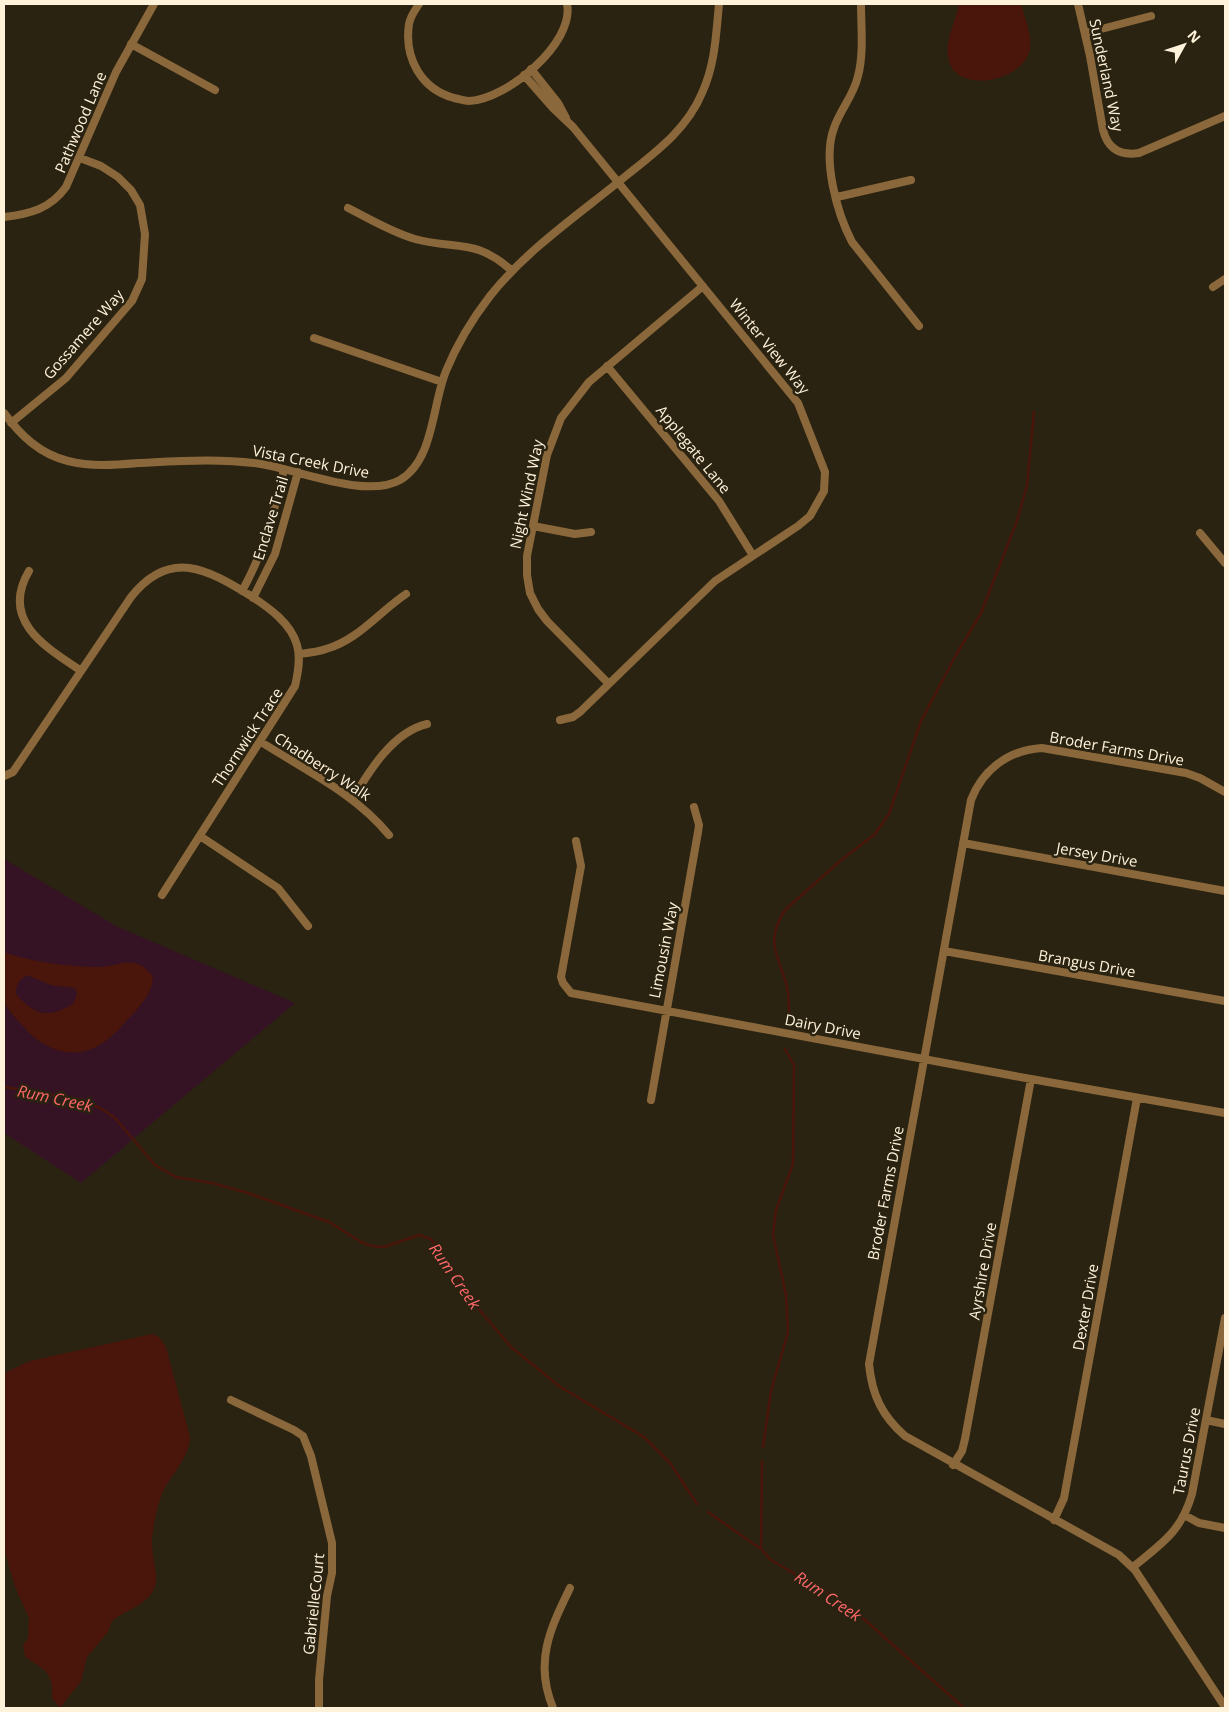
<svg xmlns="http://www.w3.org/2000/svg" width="1229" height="1712" viewBox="0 0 1229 1712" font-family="'Open Sans',sans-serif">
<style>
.green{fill:#351324}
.water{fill:#4a150a;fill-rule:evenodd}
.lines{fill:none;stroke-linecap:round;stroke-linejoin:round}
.stream{stroke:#4a150a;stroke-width:2.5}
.street{stroke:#8a683b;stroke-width:8}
.labels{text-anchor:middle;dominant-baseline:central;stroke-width:5;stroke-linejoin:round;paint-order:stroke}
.street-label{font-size:15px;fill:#fff2da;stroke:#2b2311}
.water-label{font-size:16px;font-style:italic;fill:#ff686a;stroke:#2b2311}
</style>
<rect width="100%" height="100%" fill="#2b2311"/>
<path class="green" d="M4,859l112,67 179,77 -214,180 -77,-50z"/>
<path class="water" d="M959,4h62c4,14 11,30 9,45 -5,32 -77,48 -82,7 -3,-16 8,-36 11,-52z
M4,952c26,10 68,15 96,15 12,0 22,-6 35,-4 8,2 13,7 18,14 -1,16 -11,27 -22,39 -10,11 -23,26 -37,32 -26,12 -55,-2 -71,-22 -6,-7 -16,-16 -19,-25 -4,-10 0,-37 0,-49zM27,975l24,10 24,3 2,5 -3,10c-25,16 -39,13 -58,-9 0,-10 3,-14 11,-19z
M152,1334l7,3 7,10 24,90c-1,24 -23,40 -30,62 -4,12 -7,29 -8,42 -1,15 8,36 2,48 -7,16 -30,22 -42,32l-4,11 -21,25 -6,24 -21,27 -8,-10c2,-24 -7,-29 -27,-41l-2,-12 5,-7 1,-20 -14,-31 -11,-38v-176l26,-12z"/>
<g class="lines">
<path class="stream" d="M789,1024c0,-10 0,-22 -1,-32 -6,-33 -26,-47 -3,-82l55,-49 35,-27 14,-20 32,-93 35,-66 25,-42 36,-92 10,-36 7,-73
M4,1087l79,13 22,11 10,7 40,47 21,12 36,6 36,10 81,29 32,20 11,4 12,1 35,-12 12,4 40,61 40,47 48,39 85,51 26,26 27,41
M763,1447l8,-56 17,-59 -2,-37 -13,-60 3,-25 17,-46 1,-99 -9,-16
M708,1512l53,37 10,11 77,45 116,103
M761,1549l1,-88"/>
<path class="street" d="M419,4c-4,6 -9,13 -10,20 -5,34 12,65 45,74 5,1 10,3 15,3 37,-1 106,-58 98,-97
M861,4c0,23 3,50 -3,72 -4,19 -18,34 -24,52 -12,32 3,85 18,114l67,84
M1078,4l12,52 13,74c5,19 17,26 36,23l86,-37
M1086,33l65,-17
M131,44l84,46
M531,69l27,34 8,15
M524,75l29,33 20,19 225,276 27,69 -1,19 -14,25 -12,10 -83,55 -135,131 -7,5 -13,3
M837,197l74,-17
M348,208c22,11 43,24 67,31 41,11 61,-1 97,32
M4,217c26,-3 46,-8 62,-30l50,-115 38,-68
M1213,287l12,-8
M314,338l128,44
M607,366l112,135 33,53
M4,413c17,23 36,41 64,48 23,6 47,4 71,2 40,-2 81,-5 122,1 38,6 105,35 139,16 34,-20 32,-75 46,-109 11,-27 27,-53 44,-75 37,-47 91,-83 137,-121 30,-24 60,-46 75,-82 13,-28 14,-58 17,-89
M11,423l55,-45 66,-77 10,-22 3,-45 -5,-29 -9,-15 -13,-13 -17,-11 -21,-8
M533,526l42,8 16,-2
M1200,533l25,30
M29,571c-29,49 16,76 51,99
M242,591c22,-39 32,-79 42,-122
M253,598l22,-44 23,-82
M299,654c9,-1 19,-2 27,-5 32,-9 53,-37 80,-55
M608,683l-61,-62 -9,-12 -8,-16 -3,-18v-19l20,-101 14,-37 28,-36 114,-96
M261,742c44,28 95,52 128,93
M4,776l9,-4 118,-175c39,-49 76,-28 120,-1 18,12 40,27 46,49 4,13 1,28 -2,41l-133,209
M1225,792l-25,-14 -14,-5 -144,-25c-33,2 -59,21 -71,52l-102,564c3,31 13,52 36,72l214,119 16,15 90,137
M352,800c17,-29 41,-68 75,-76
M200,836l78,52 30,38
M576,841l5,25 -20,111 2,6 8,10 460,86 194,34
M963,843l262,48
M944,951l281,50
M651,1100l47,-268 1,-7 -5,-18
M231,1400l63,30 9,6 8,20 21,87v30l-5,23 -8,84v28
M1206,1420l19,4
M953,1465l9,-14 3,-12 66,-360
M1186,1516l13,7 26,5
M1054,1520l10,-22 73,-400
M1133,1567c29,-24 48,-35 59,-73l33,-176
M553,1708c-19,-46 -3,-79 17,-120"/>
</g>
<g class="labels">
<g class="street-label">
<text transform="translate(1107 75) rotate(78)">Sunderland Way</text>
<text transform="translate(80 122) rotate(-67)">Pathwood Lane</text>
<text transform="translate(83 334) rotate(-49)">Gossamere Way</text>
<text transform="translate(770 346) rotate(51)">Winter View Way</text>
<text transform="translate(694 449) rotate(51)">Applegate Lane</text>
<text transform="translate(311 461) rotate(11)">Vista Creek Drive</text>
<text transform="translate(526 494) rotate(-78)">Night Wind Way</text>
<text transform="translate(270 518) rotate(-73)">Enclave Trail</text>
<text transform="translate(247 737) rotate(-57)">Thornwick Trace</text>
<text transform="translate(1117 748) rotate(10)">Broder Farms Drive</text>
<text transform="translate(323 766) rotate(33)">Chadberry Walk</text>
<text transform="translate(1097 854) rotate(10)">Jersey Drive</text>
<text transform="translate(663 950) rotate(-79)">Limousin Way</text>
<text transform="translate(1087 963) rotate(10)">Brangus Drive</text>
<text transform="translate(823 1026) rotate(11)">Dairy Drive</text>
<text transform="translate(885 1193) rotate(-79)">Broder Farms Drive</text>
<text transform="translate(982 1271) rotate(-80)">Ayrshire Drive</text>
<text transform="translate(1085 1307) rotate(-80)">Dexter Drive</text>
<text transform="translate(1186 1451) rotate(-79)">Taurus Drive</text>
<text transform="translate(313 1604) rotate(-84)">GabrielleCourt</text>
</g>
<g class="water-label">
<text transform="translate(55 1098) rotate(12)">Rum Creek</text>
<text transform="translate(455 1276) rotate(55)">Rum Creek</text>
<text transform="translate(828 1596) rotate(34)">Rum Creek</text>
</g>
</g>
<rect width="1229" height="1712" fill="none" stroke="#fff2da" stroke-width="10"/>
<g transform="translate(1184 45) rotate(50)" stroke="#2b2311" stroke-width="4" paint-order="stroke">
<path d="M0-4L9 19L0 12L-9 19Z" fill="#fff2da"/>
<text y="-8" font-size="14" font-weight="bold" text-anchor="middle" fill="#fff2da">N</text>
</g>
</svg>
